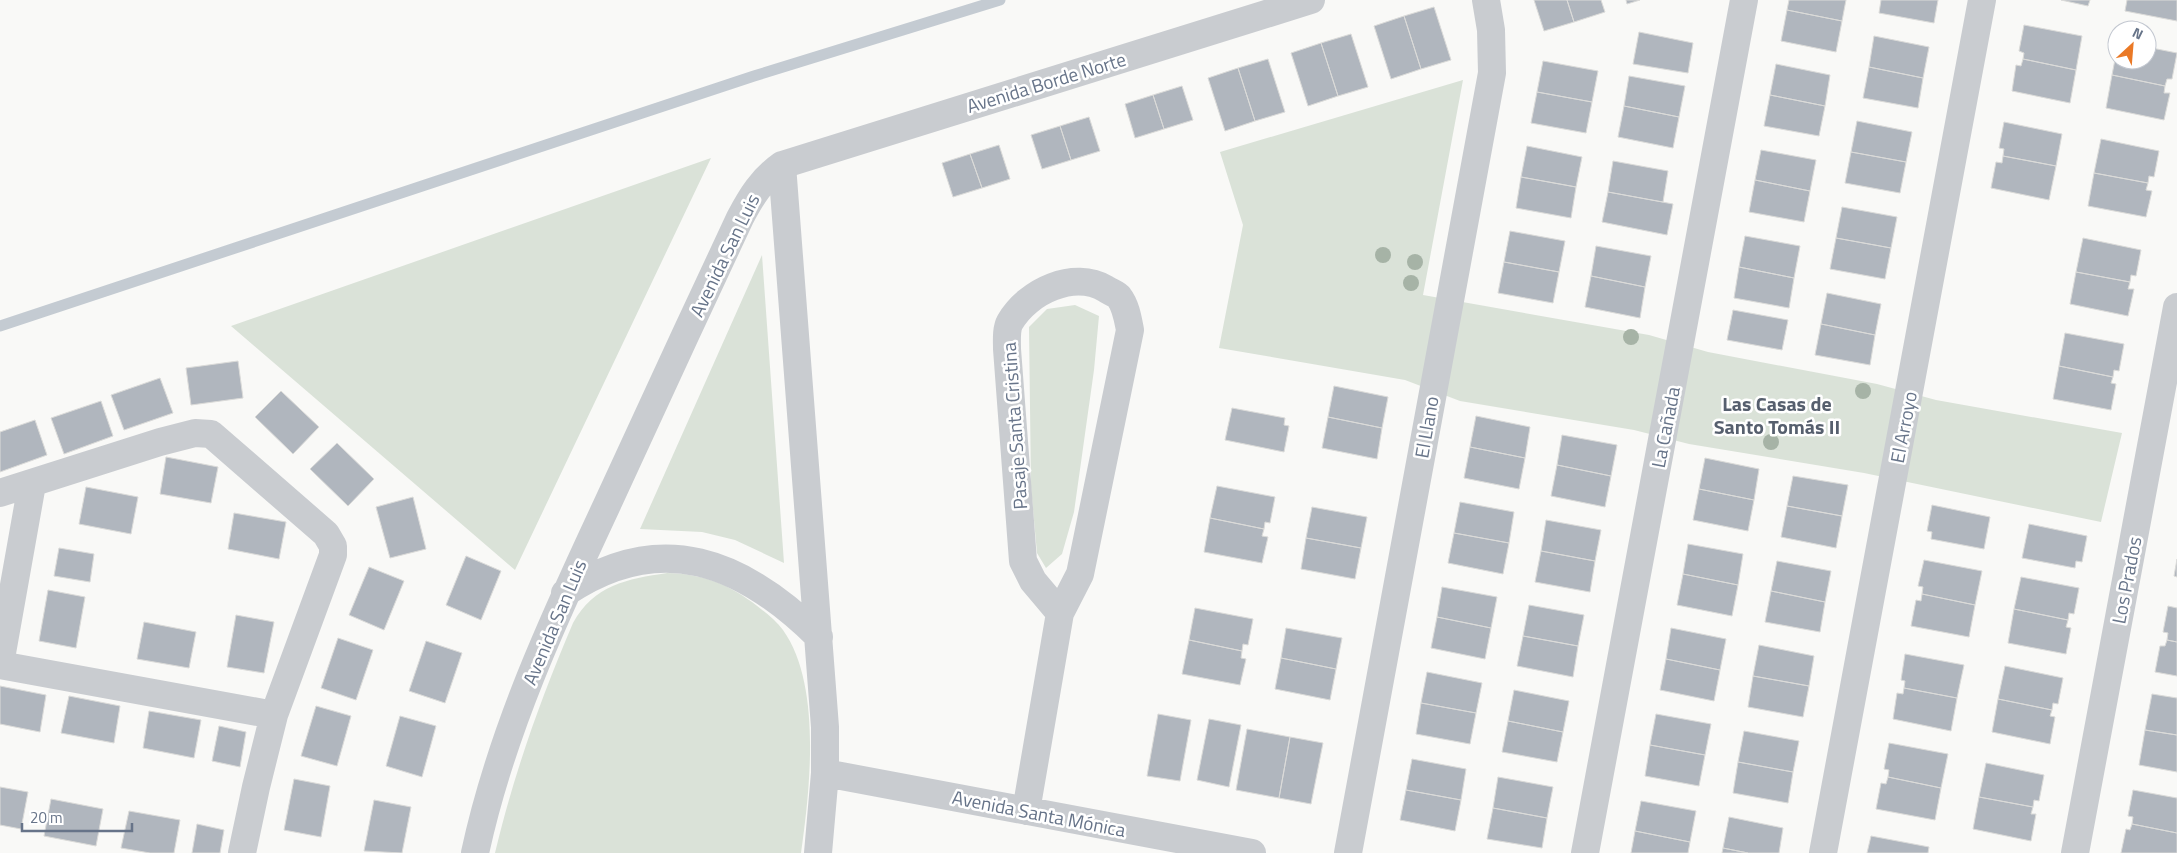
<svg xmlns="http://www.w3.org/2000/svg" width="2177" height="853" viewBox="0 0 2177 853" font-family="'Titillium Web',sans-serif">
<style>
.green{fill:#dae2d8}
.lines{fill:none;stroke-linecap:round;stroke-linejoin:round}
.stream{stroke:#c4cbd2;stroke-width:11}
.building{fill:#b0b6be;stroke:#dbdbd9}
.minor{stroke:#c9ccd0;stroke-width:28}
.tree{fill:#a6b3a6}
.labels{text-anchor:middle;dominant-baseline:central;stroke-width:5;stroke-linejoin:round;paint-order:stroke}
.street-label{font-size:19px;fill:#677489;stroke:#fff}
.neighbourhood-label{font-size:20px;font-weight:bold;fill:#565f6e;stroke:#fff}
</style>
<rect width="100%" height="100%" fill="#f9f9f7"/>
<path class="green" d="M1463,80l-40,215 226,40 59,17 169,32 59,16 186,33 -21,89 -237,-49 -175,-29 -55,-14 -174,-29 -55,-21 -186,-32 24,-123 -23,-73z
M711,158l-196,412 -284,-244z
M762,255l22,308 -49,-23 -33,-8 -62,-3z
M1075,305l24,11 -5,54 -20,142 -12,42 -16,14 -9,-15 -6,-66 -2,-160 18,-18z
M667,573c34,1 57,9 85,29 10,8 23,17 31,28 39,55 27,159 18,223h-306c19,-80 46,-155 78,-230 21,-38 54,-44 94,-50z"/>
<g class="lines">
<path class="stream" d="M0,326l754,-250 246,-76"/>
</g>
<path class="building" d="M1534,0h33l7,22 -30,9z
M1567,0h34l4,12 -31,10z
M1626,0h14l-13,4z
M1789,0h57l-4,21 -55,-11z
M1881,0h57l-4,23 -55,-10z
M2061,0h29l-2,6z
M2127,0h50v21l-52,-10z
M1434,7l17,53 -30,9 -17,-53z
M1787,10l55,11 -6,31 -55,-11z
M1404,16l17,53 -30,10 -17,-53z
M2024,25l58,11 -6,34 -53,-11 1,-6 -5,-2z
M1639,32l54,11 -5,30 -55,-9z
M1351,34l17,53 -30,9 -17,-53z
M1874,36l55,11 -6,31 -54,-11z
M1321,43l17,53 -30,10 -17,-53z
M2147,47l30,6 -5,26h-5l-2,7 -53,-11 5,-26v11h30z
M1268,59l17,53 -30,9 -17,-53z
M2023,59l53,11 -6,33 -58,-12 4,-26 5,1z
M1543,61l55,10 -6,31 -55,-10z
M1776,64l54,11 -5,31 -55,-11z
M1869,67l54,11 -5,30 -55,-10z
M1238,68l17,53 -30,10 -17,-53z
M2112,75l53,11 -1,7h6l-6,27 -58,-12z
M1629,76l56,10 -6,31 -55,-11z
M1182,86l11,34 -29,9 -11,-34z
M1537,92l55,10 -6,31 -55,-10z
M1153,95l11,34 -29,9 -10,-34z
M1770,95l55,11 -6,30 -55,-10z
M1624,106l55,11 -6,31 -55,-11z
M1089,117l11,34 -29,9 -11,-34z
M1857,121l55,11 -6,30 -55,-10z
M2004,122l58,12 -6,32 -53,-10 1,-7 -5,-1z
M1060,126l11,34 -29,9 -11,-34z
M2101,139l58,12 -5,26 -5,-1 -1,7 -54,-10z
M999,145l11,34 -28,9 -12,-34z
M1527,146l55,11 -6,30 -55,-10z
M1761,150l55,10 -6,31 -55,-11z
M1851,152l55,10 -6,31 -55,-10z
M970,154l12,34 -29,9 -11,-34z
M2003,156l53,10 -7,34 -58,-12 5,-26 6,1z
M1613,161l55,10 -5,31 -55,-10z
M2094,173l54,10 -2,7 6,1 -6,26 -58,-11z
M1521,177l55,10 -5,31 -55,-10z
M1755,180l55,11 -6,31 -55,-10z
M1608,192l65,12 -6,31 -65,-13z
M1842,207l55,10 -6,31 -55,-10z
M1510,231l55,10 -6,31 -55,-10z
M1745,236l55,10 -6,32 -55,-11z
M1836,238l55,10 -6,31 -55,-10z
M2083,238l58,12 -5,26 -5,-1 -1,7 -54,-10z
M1596,246l55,10 -6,31 -54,-11z
M1504,262l55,10 -6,31 -55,-10z
M1739,267l55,11 -5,30 -55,-10z
M2076,272l54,10 -2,7h6l-6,27 -58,-12z
M1591,276l54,11 -5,31 -55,-11z
M1827,293l54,11 -6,31 -54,-11z
M1733,310l55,10 -6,30 -55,-10z
M1821,324l54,11 -5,30 -55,-10z
M2065,333l59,11 -5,27 -5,-1 -1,7 -54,-11z
M238,361l5,37 -52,7 -5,-37z
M2059,366l54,11 -2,6 5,1 -5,26 -58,-11z
M160,378l13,35 -49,17 -13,-35z
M1334,386l54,11 -6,31 -54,-11z
M281,391l38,36 -26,27 -38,-37z
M101,401l12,35 -49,18 -13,-36z
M1232,408l53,10 -1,7 5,1 -5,26 -59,-12z
M1476,416l54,11 -5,31 -55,-11z
M1328,417l54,11 -5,31 -55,-11z
M35,420l12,35 -47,17v-40z
M1562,435l55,10 -6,31 -54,-11z
M337,443l37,36 -26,27 -38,-37z
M1470,447l55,11 -6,31 -55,-11z
M166,457l52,10 -7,36 -51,-9z
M1705,458l54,11 -5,31 -55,-11z
M1557,465l54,11 -6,31 -54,-11z
M1793,476l55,9 -6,31 -55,-10z
M1217,486l58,11 -5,26 -5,-1 -1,7 -54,-11z
M86,487l52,10 -7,37 -52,-10z
M1699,489l55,11 -6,31 -55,-11z
M413,497l13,52 -36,9 -14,-51z
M1460,502l54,10 -5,31 -55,-10z
M1932,505l58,12 -6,32 -53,-10 1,-7 -5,-1z
M1787,506l55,10 -6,32 -55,-11z
M1312,507l55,10 -6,31 -55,-10z
M234,513l52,9 -7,37 -51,-10z
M1210,518l54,11 -2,7 6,1 -6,26 -58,-11z
M1546,520l55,10 -6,31 -54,-10z
M2029,524l58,12 -5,26 -6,-1 -1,7 -53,-10z
M1454,533l55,10 -6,31 -55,-11z
M1306,538l55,10 -6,31 -54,-10z
M1688,544l55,10 -5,31 -55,-11z
M59,548l35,6 -4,28 -36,-6z
M1541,551l54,10 -5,31 -55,-10z
M466,556l35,15 -20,49 -35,-15z
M2177,559v18l-3,-1z
M1924,560l58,11 -7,34 -53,-11 1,-7 -5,-1z
M1777,561l54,10 -6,31 -54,-11z
M369,567l35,14 -20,49 -35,-15z
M1683,574l55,11 -6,31 -55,-11z
M2021,577l58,11 -5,26 -5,-1 -1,7 -54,-11z
M1442,587l55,10 -6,31 -54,-11z
M48,590l37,7 -9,51 -37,-7z
M1771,591l54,11 -5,30 -55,-10z
M1922,594l53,11 -6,32 -58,-11 5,-26 5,1z
M1529,605l55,10 -6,31 -55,-10z
M2168,606l9,2v34l-10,-2 1,-7 -5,-1z
M1195,608l58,11 -5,26 -5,-1 -1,7 -53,-11z
M2014,609l54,11 -2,7 5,1 -5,26 -58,-11z
M236,615l38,7 -10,51 -37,-6z
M1437,617l54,11 -6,31 -54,-11z
M144,622l52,10 -7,36 -52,-9z
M1286,628l56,10 -6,31 -55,-11z
M1671,628l55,11 -6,31 -54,-11z
M1523,636l55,10 -5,31 -56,-11z
M338,638l35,12 -17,50 -35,-12z
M1189,640l53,11 -1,7 5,1 -6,26 -58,-11z
M2167,640l10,2v34l-22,-4 5,-26h5z
M426,641l36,12 -17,50 -36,-12z
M1759,645l55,11 -5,30 -56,-10z
M1905,654l59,11 -7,33 -53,-10 1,-7 -4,-1z
M1281,658l55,11 -6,31 -55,-11z
M1666,659l54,11 -6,31 -54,-11z
M2005,666l58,12 -5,26 -5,-1 -1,7 -54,-11z
M1427,672l55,11 -6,30 -55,-10z
M1753,676l56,10 -6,31 -55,-10z
M0,686l46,9 -6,37 -40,-8z
M1904,688l53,10 -6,33 -58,-12 4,-26 6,1z
M1514,690l55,11 -6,31 -55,-11z
M2152,694l25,4v37l-32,-5z
M69,696l51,10 -6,37 -53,-10z
M1998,699l54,11 -2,6 5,1 -5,27 -58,-12z
M1421,703l55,10 -6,31 -54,-10z
M316,706l35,10 -14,50 -36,-10z
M149,711l52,9 -7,38 -51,-10z
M1158,714l33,6 -11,61 -33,-5z
M1656,714l55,10 -6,31 -55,-10z
M400,716l36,10 -14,51 -36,-11z
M1209,719l32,6 -12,62 -32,-7z
M1508,721l55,11 -6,30 -55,-10z
M219,726l27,6 -6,35 -28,-6z
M1247,729l43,8 -11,61 -43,-8z
M2145,730l32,5v37l-38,-7z
M1744,731l55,10 -6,31 -55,-10z
M1290,737l33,6 -12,61 -32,-6z
M1889,743l59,11 -7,34 -53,-11 1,-7 -5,-1z
M1650,745l55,10 -6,31 -54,-10z
M1412,759l54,10 -5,31 -55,-10z
M1738,762l55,10 -5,31 -55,-10z
M1986,763l58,12 -5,26 -5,-1 -1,7 -54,-10z
M1498,777l55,10 -6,31 -54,-10z
M1888,777l53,11 -6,32 -59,-11 5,-26 5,1z
M294,779l36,7 -9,51 -37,-7z
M0,787l28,5 -7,37 -21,-4z
M1406,790l55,10 -6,31 -55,-11z
M2133,790l44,8v35l-45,-9 1,-7 -5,-1z
M1979,797l54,10 -2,7h5l-5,27 -58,-12z
M51,799l52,10 -7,37 -52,-10z
M374,800l37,7 -9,46 -38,-2z
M1641,801l55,10 -6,31 -55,-11z
M1493,808l54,10 -5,30 -55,-9z
M129,811l51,9 -6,33h-24l-29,-5z
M1729,817l54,11 -4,25h-31l-25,-5z
M197,824l27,6 -4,23h-28z
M2132,824l45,9v20h-56l5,-24 4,1z
M1635,831l55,11 -2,11h-57z
M1871,836l58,11 -1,6h-61z
M1723,848l25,5h-26z"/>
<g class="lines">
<path class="minor" d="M782,165l43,562v46l-7,80
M0,493l160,-51 35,-9 16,1 115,100 7,12v9l-59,160 -18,72 -14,66
M565,593c96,-65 178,-31 254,44
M0,664l32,-180
M0,665l274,50
M825,773l427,80
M1026,811l34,-198 20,-39 50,-244c-2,-10 -4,-24 -11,-33 -2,-3 -9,-5 -13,-8 -32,-19 -78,2 -96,33 -4,7 -3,19 -3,27l16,212 10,20 27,32
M475,853c26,-121 79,-235 131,-346 44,-96 89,-193 134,-289 11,-21 22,-39 42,-53l529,-165
M1348,853l144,-780 -1,-43 -5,-30
M1585,853l159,-853
M1823,853l159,-853
M2075,853l102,-546"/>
</g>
<g class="tree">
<circle cx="1383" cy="255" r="8"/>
<circle cx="1415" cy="262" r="8"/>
<circle cx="1411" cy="283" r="8"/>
<circle cx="1631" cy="337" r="8"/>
<circle cx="1863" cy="391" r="8"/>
<circle cx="1771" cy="442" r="8"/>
</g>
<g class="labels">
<g class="street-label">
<text transform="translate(1046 82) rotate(-17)">Avenida Borde Norte</text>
<text transform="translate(724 255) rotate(-64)">Avenida San Luis</text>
<text transform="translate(1014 426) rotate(-94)">Pasaje Santa Cristina</text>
<text transform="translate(1426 427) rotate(-80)">El Llano</text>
<text transform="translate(1665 427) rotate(-79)">La Cañada</text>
<text transform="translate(1903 427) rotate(-79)">El Arroyo</text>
<text transform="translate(2126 580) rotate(-79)">Los Prados</text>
<text transform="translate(554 622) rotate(-67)">Avenida San Luis</text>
<text transform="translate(1039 813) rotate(11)">Avenida Santa Mónica</text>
</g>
<g class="neighbourhood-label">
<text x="1777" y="403">Las Casas de<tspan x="1777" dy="23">Santo Tomás II</tspan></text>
</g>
</g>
<g transform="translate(2132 45) rotate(26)"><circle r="24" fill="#ffffff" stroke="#c2c7d0"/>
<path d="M0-4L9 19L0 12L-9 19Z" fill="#ea7926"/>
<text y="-8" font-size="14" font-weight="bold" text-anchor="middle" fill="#677489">N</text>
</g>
<path d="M22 823v8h110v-8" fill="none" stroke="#677489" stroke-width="2.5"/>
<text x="30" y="823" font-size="15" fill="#677489" stroke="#ffffff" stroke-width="4" paint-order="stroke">20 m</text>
</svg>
